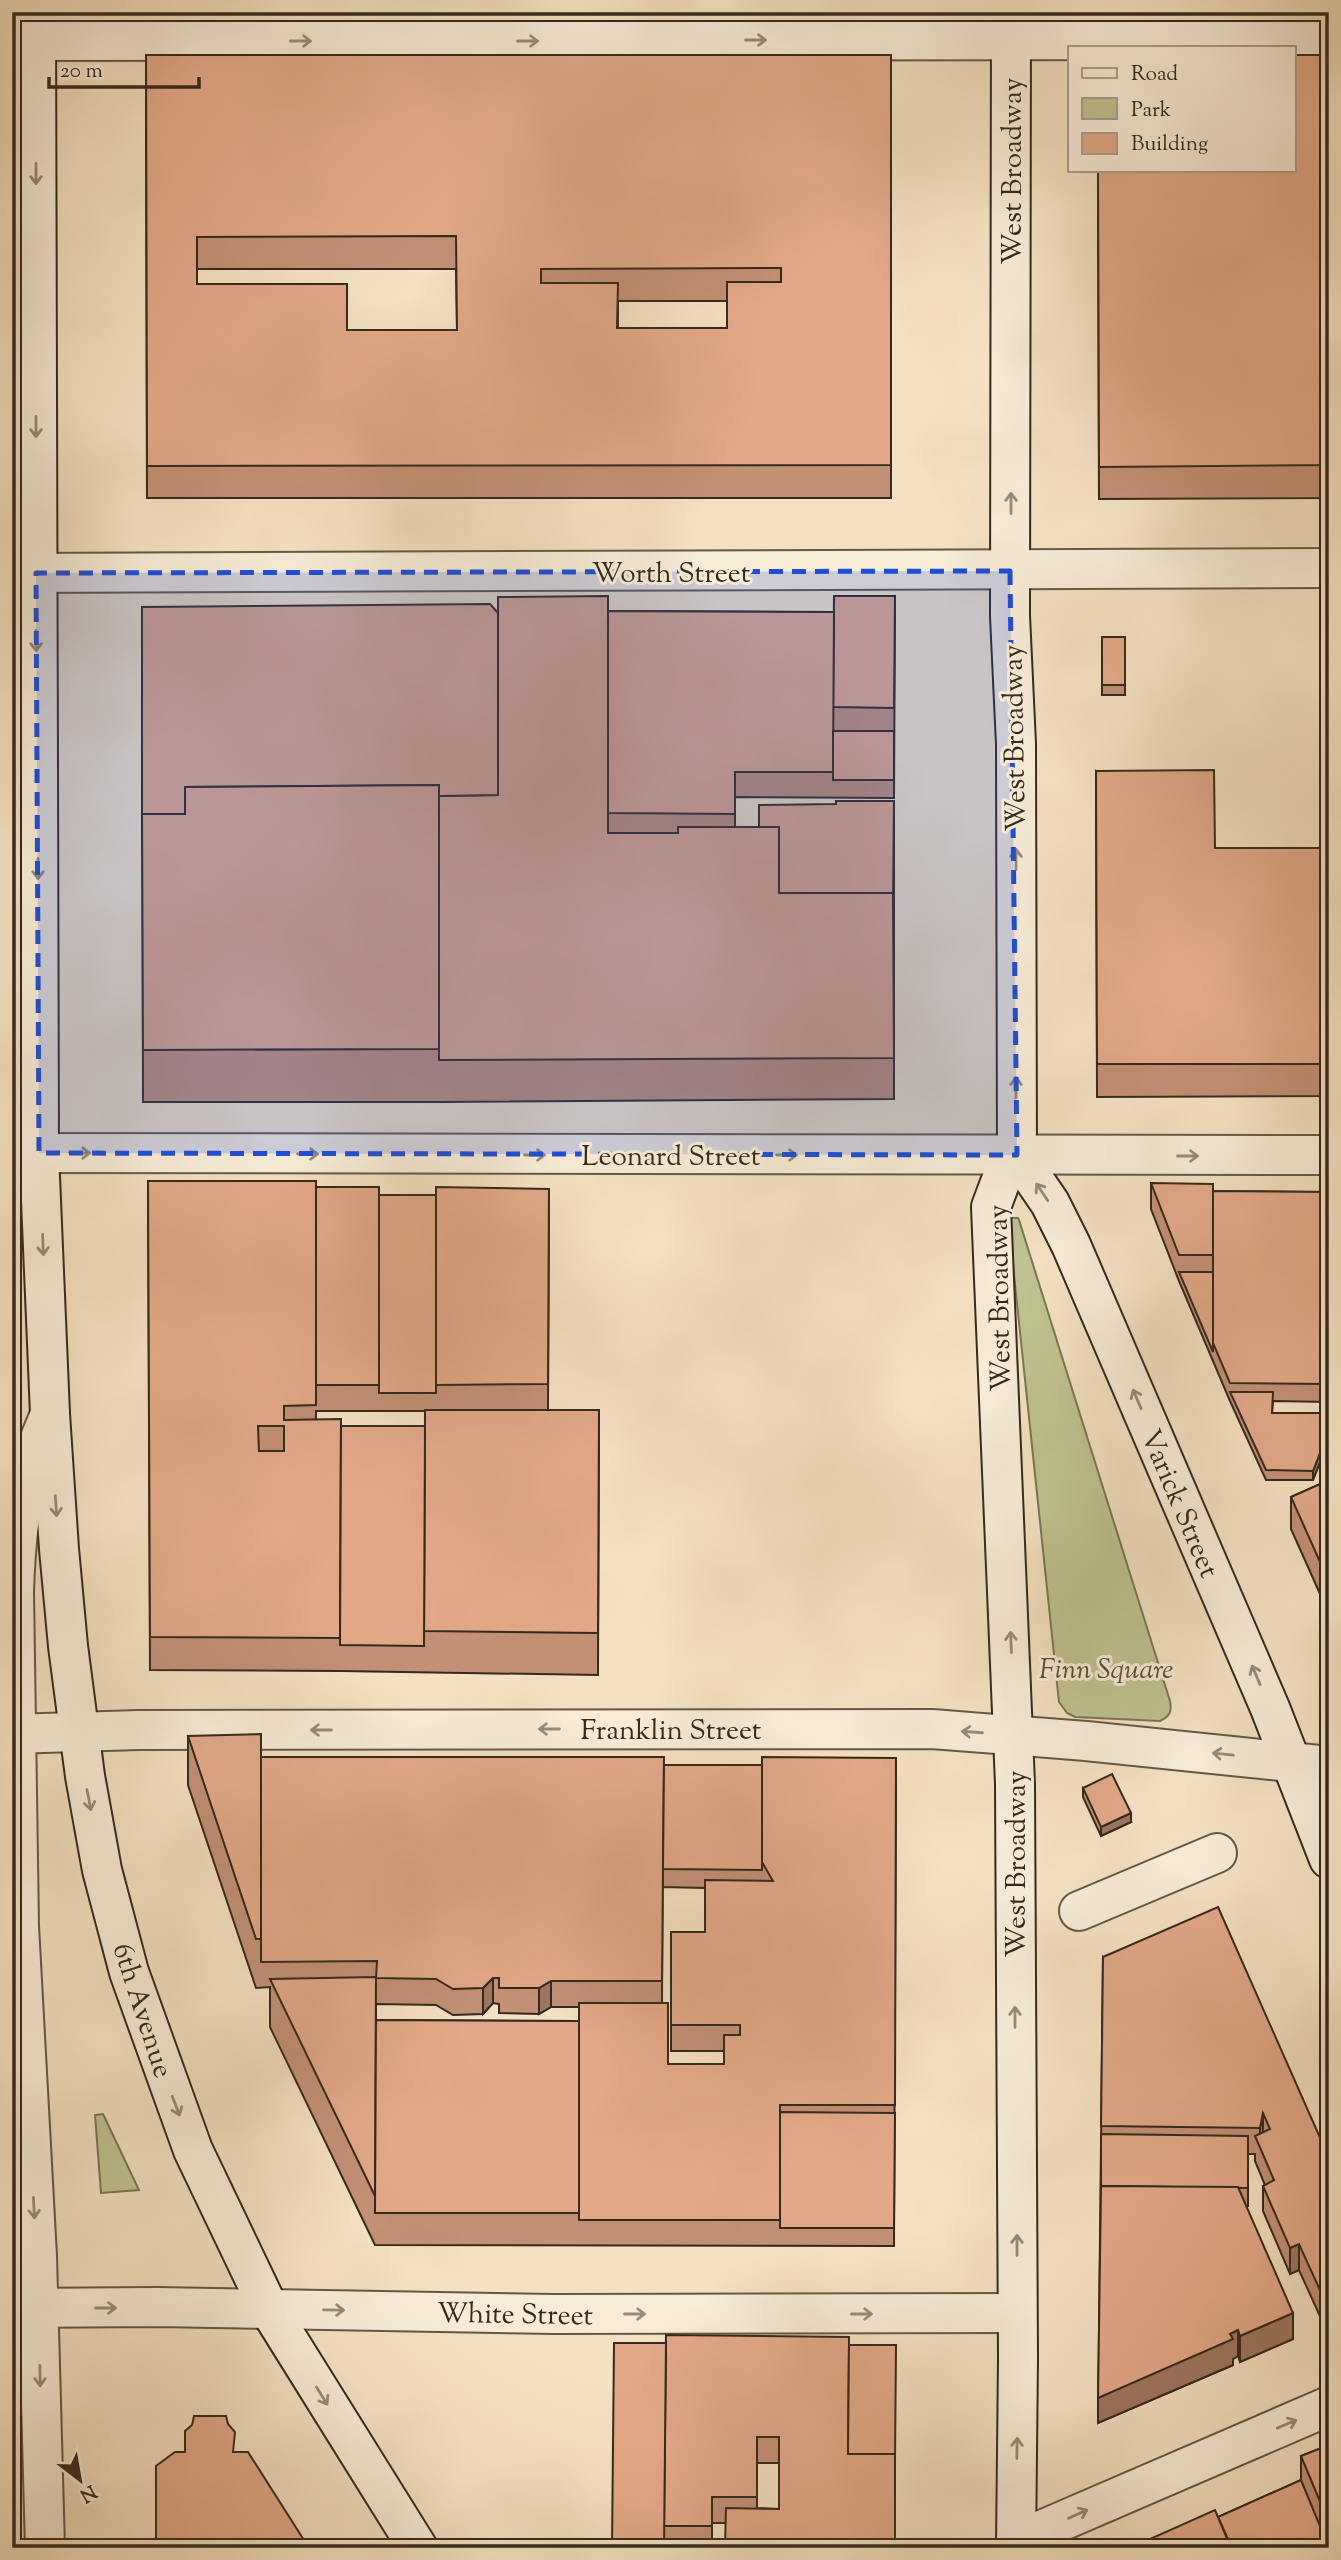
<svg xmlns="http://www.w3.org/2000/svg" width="1341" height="2560" font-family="'Sorts Mill Goudy',serif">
<rect width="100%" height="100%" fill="#f4e1c1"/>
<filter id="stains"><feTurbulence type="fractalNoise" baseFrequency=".00286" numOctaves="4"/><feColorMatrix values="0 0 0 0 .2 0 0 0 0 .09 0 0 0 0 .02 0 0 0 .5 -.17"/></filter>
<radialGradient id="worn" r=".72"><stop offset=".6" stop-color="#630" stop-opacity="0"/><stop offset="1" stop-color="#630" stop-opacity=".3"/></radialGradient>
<g fill="#bfc290" stroke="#7a7656" stroke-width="2">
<path d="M1008,1218H1018L1019,1220L1170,1701C1172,1712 1170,1716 1160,1721L1075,1717L1067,1713L1059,1702Z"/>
<polygon points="103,2114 139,2190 101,2193 95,2115"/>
</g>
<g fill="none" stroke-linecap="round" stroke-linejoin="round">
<defs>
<polyline id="pedestrian" points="1079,1911 1217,1853"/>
<g id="minor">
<polyline points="12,41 1329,40"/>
<polyline points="12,573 1329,568"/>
<polyline points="12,1153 1329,1155"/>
<polyline points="12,1734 138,1730 932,1729 1086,1741 1329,1766"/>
<polyline points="14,2308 157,2307 554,2314 1017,2313"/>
<polyline points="1016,2541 1329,2406"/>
<path d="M45,2548L37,2256L19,1926L14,1592C16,1525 23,1475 50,1414"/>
</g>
<g id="secondary">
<polyline points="36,12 39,1153 50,1414 59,1549 68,1646 85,1776 102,1870 129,1972 193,2150 269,2309 418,2548"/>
<polyline points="1011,12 1010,616 1016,744 1017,1155 1003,1175 991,1207 1015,1784 1018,2359 1016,2548"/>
<polyline points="1017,1155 1050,1203 1071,1245 1270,1708 1329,1859"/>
</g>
</defs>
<use href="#pedestrian" stroke="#645846" stroke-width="42"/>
<use href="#minor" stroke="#645846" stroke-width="42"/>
<use href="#secondary" stroke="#342a1d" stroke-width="42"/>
<use href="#pedestrian" stroke="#f8ecd7" stroke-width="38"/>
<use href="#minor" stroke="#f8ecd7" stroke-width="38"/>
<use href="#secondary" stroke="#f8ecd7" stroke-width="38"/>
</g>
<g fill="#c29075" stroke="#342a1d" stroke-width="2" fill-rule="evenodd">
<path d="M146,55H891V498H147ZM197,269H456L457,330H347L197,284ZM618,301H727V328H618Z"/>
<polygon points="1329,55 1329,498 1099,499 1098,170"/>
<polygon points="895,596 894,798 735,797 735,827 759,827 836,804 894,801 894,1099 439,1102 143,1102 142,607 498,613 608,611 834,612"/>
<rect x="1102" y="637" width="23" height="58"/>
<polygon points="1096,771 1215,848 1329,848 1329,1096 1097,1097"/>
<path d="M148,1181L316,1187L379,1195H436L549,1189L548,1410H599L598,1675L340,1671L150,1670ZM316,1411H425V1426H341L316,1420Z"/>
<polygon points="1151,1183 1213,1191 1329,1192 1329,1402 1273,1401 1272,1413 1329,1413 1329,1614 1291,1529 1291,1497 1325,1482 1321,1481 1320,1478 1320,1462 1313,1480 1266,1480 1230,1401 1179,1281 1151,1209"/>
<path d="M188,1736L261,1757L664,1765H762L896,1758L894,2246L375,2245L270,2027V1987L256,1988L188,1785ZM663,1804V1887L705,1888V1932H671V2051H724V2064H668L662,2003ZM493,2003L499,2004V2013L539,2014L551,2007H579V2021L376,2020V2004L436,2005L453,2015L483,2014Z"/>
<polygon points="1083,1788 1131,1822 1101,1836 1083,1797"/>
<polygon points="1103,1957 1329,2158 1324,2325 1299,2270 1290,2274 1263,2211 1263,2186 1265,2185 1255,2161 1255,2154 1248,2154 1248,2206 1246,2206 1293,2339 1240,2362 1238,2356 1233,2359 1233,2365 1098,2423"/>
<path d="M849,2345L895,2548L726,2523H712V2548H612ZM757,2463H779V2509L757,2508Z"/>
<polygon points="1329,2445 1329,2548 1218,2517 1301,2480 1301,2456"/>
</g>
<g fill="#9e765f" stroke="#342a1d" stroke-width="2">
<polygon points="1320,1452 1320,1462 1313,1480 1313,1471"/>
<polygon points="1131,1813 1131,1822 1101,1836 1101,1827"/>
<polygon points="493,1978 493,2003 483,2014 483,1988"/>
<polygon points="551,1981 551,2007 539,2014 539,1988"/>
<polygon points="1263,2113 1263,2139 1260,2147 1260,2128"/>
<polygon points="1299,2244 1299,2270 1290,2274 1290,2248"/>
<polygon points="1329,2297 1329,2323 1324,2325 1324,2299"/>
<polygon points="1293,2313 1293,2339 1240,2362 1240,2336"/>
<polygon points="1238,2330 1238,2356 1233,2359 1233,2365 1098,2423 1098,2398"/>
</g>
<g fill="#e1a888" stroke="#342a1d" stroke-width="2" fill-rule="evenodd">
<path d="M146,55H891V465L147,466ZM456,236L457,330H347V284H197V237ZM781,268V282H727V328H617L618,283H541V269Z"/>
<polygon points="1294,55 1329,55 1329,465 1099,467 1098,170 1294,170"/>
<polygon points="608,596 608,833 678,833 678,827 779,827 779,893 893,893 894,1058 439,1060 439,796 498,795 498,597"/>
<polygon points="834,596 895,596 894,708 833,707"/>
<polygon points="490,604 498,613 498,795 439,796 439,785 185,787 185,814 142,814 142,840 142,607"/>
<polygon points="608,611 834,612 833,772 735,772 735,814 608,813"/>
<rect x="1102" y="637" width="23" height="48"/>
<rect x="833" y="731" width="61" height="49"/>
<polygon points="1214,770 1215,848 1329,848 1329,1064 1097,1064 1096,771"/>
<polygon points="439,785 439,1049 143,1050 142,814 185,814 185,787"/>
<polygon points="836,801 894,801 893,908 893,893 779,893 779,827 759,827 759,805 836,804"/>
<path d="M148,1181H316V1405L284,1406V1420L341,1419L340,1638L150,1637ZM258,1426H284V1451H259Z"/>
<polygon points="1151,1183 1213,1184 1213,1255 1179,1255"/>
<rect x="316" y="1187" width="63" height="198"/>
<polygon points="436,1187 549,1189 548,1384 436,1385"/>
<polygon points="1213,1191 1329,1192 1329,1384 1230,1383 1213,1343"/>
<rect x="379" y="1195" width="57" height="198"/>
<polygon points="1179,1272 1213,1272 1213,1352"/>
<polygon points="1230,1392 1273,1392 1272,1413 1329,1413 1329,1430 1313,1471 1266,1470"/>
<polygon points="425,1410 599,1410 598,1633 424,1631"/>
<polygon points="341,1426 425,1426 424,1646 340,1645"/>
<polygon points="1329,1432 1329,1463 1325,1456 1321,1455 1320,1452"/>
<polygon points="1329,1480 1329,1582 1291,1497"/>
<polygon points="261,1734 261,1939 256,1939 188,1736"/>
<polygon points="261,1757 664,1757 662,1981 551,1981 539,1988 499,1988 499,1978 493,1978 483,1988 453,1989 436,1979 376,1978 377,1961 261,1962"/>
<polygon points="762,1757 896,1758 895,2105 780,2105 780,2220 579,2220 579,2003 668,2003 668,2064 724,2064 724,2035 740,2035 740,2025 671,2025 671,1932 705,1932 705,1880 773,1881 762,1862"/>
<polygon points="664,1765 762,1765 762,1870 663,1869"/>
<polygon points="1112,1774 1131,1813 1101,1827 1083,1788"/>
<polygon points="1218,1907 1329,2158 1329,2297 1324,2299 1299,2244 1290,2248 1263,2186 1274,2180 1255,2136 1270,2129 1263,2113 1260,2128 1101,2126 1103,1957"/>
<polygon points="376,1977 375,2196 270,1979"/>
<polygon points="376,2020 579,2021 579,2213 375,2213"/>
<polygon points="780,2112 895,2113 894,2228 780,2228"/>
<polygon points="1101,2134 1248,2136 1248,2188 1101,2186"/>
<polygon points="1101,2186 1238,2187 1293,2313 1240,2336 1238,2330 1230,2334 1233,2339 1098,2398"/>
<polygon points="666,2335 849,2337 848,2454 895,2454 895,2548 725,2548 726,2508 779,2509 779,2437 757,2437 757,2497 712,2497 712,2526 664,2526"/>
<polygon points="614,2343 666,2343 664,2548 612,2548"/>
<polygon points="849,2345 896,2345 895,2462 895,2454 848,2454"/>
<polygon points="194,2416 226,2416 228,2424 235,2432 233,2452 248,2452 309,2548 156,2548 156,2466 175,2452 185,2452 185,2431 192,2425"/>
<polygon points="1329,2445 1329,2523 1301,2456"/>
<polygon points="1301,2480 1329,2548 1232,2548 1218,2517"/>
<polygon points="1215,2510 1231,2548 1130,2548"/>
</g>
<defs><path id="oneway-shaft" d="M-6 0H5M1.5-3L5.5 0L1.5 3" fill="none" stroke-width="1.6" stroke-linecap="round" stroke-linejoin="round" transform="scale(1.75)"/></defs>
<g stroke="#968b7a">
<use href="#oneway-shaft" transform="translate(756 40)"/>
<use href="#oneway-shaft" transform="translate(301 41)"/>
<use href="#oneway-shaft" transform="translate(528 41)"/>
<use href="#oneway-shaft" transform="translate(36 174) rotate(90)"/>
<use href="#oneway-shaft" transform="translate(36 427) rotate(90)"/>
<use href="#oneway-shaft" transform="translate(1011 503) rotate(-90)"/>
<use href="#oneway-shaft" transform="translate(36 641) rotate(90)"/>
<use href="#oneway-shaft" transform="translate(1016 859) rotate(-90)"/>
<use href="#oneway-shaft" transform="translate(38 869) rotate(90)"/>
<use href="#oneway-shaft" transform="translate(1016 1087) rotate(-90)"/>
<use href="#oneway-shaft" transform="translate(80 1153) rotate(1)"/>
<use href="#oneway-shaft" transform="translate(308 1154)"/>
<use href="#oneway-shaft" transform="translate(535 1155)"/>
<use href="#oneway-shaft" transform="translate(787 1155)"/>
<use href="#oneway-shaft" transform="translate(1188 1156)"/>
<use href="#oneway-shaft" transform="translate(1042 1192) rotate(-124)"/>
<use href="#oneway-shaft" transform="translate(43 1245) rotate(88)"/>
<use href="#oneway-shaft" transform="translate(1137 1399) rotate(-113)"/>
<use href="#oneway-shaft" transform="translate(56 1506) rotate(86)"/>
<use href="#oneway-shaft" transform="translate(1011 1642) rotate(-92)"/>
<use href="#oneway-shaft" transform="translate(1256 1675) rotate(-113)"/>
<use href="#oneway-shaft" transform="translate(549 1729) rotate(180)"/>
<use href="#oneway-shaft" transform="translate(321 1730) rotate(180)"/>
<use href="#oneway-shaft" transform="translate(972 1732) rotate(-176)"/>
<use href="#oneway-shaft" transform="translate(1223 1754) rotate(-174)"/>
<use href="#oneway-shaft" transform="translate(89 1800) rotate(79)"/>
<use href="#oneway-shaft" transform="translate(1015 2017) rotate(-90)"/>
<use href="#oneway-shaft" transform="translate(176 2106) rotate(69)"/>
<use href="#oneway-shaft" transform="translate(34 2208) rotate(87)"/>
<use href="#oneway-shaft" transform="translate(1017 2245) rotate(-90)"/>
<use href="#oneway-shaft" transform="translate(106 2308)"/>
<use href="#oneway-shaft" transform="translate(334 2310) rotate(1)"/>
<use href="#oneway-shaft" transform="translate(635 2314)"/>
<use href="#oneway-shaft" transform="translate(862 2314)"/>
<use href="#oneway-shaft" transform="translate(40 2376) rotate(89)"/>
<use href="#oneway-shaft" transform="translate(322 2396) rotate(58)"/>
<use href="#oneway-shaft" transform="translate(1287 2424) rotate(-23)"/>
<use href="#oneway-shaft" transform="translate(1017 2448) rotate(-89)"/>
<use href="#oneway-shaft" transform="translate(1078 2514) rotate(-24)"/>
</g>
<path fill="#1d4ed8" fill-opacity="0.2" stroke="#1d4ed8" stroke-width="5" stroke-dasharray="14 9" stroke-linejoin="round" d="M1010,571L1017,1155L39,1153L36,573Z"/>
<g text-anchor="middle" stroke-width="6" stroke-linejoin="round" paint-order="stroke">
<g font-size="28" fill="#342a1d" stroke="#f8ecd7">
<text transform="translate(1011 171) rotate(-90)" y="10">West Broadway</text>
<text x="671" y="582">Worth Street</text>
<text transform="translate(1013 738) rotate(-91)" y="10">West Broadway</text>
<text x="671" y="1165">Leonard Street</text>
<text transform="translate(998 1298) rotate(-91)" y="10">West Broadway</text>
<text transform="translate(1181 1503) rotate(67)" y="10">Varick Street</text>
<text x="671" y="1739">Franklin Street</text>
<text transform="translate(1015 1864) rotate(-90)" y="10">West Broadway</text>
<text transform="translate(144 2010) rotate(72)" y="10">6th Avenue</text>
<text transform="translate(515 2313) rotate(1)" y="10">White Street</text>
</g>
<g font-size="28" font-style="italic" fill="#57503a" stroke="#f8ecd7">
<text x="1106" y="1678">Finn Square</text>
</g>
</g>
<rect width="1341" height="2560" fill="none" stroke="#f4e1c1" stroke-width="42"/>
<rect x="14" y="14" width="1313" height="2532" fill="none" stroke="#342a1d" stroke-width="3.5"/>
<rect x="21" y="21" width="1299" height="2518" fill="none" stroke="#342a1d" stroke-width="2"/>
<rect x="1068" y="46" width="228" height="126" fill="#f8ecd7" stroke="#aa9e8d" stroke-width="2"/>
<rect x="1082" y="68" width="35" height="10" fill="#f8ecd7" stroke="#aa9e8d" stroke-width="2"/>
<text x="1131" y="80" font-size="21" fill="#342a1d">Road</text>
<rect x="1082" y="98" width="35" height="21" fill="#bfc290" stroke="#aa9e8d" stroke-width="2"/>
<text x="1131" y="116" font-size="21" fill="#342a1d">Park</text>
<rect x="1082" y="133" width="35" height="21" fill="#e1a888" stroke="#aa9e8d" stroke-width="2"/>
<text x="1131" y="150" font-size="21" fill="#342a1d">Building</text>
<g transform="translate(80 2480) rotate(149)" stroke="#f8ecd7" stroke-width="5" paint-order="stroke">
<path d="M0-5L12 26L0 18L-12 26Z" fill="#342a1d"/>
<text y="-10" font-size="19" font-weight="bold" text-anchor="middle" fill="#342a1d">N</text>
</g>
<path d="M49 77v10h150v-10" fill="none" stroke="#342a1d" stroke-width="3.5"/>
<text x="60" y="77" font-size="21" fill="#342a1d" stroke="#f8ecd7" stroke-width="5" paint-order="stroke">20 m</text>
<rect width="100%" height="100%" filter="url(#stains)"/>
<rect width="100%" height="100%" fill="url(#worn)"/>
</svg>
